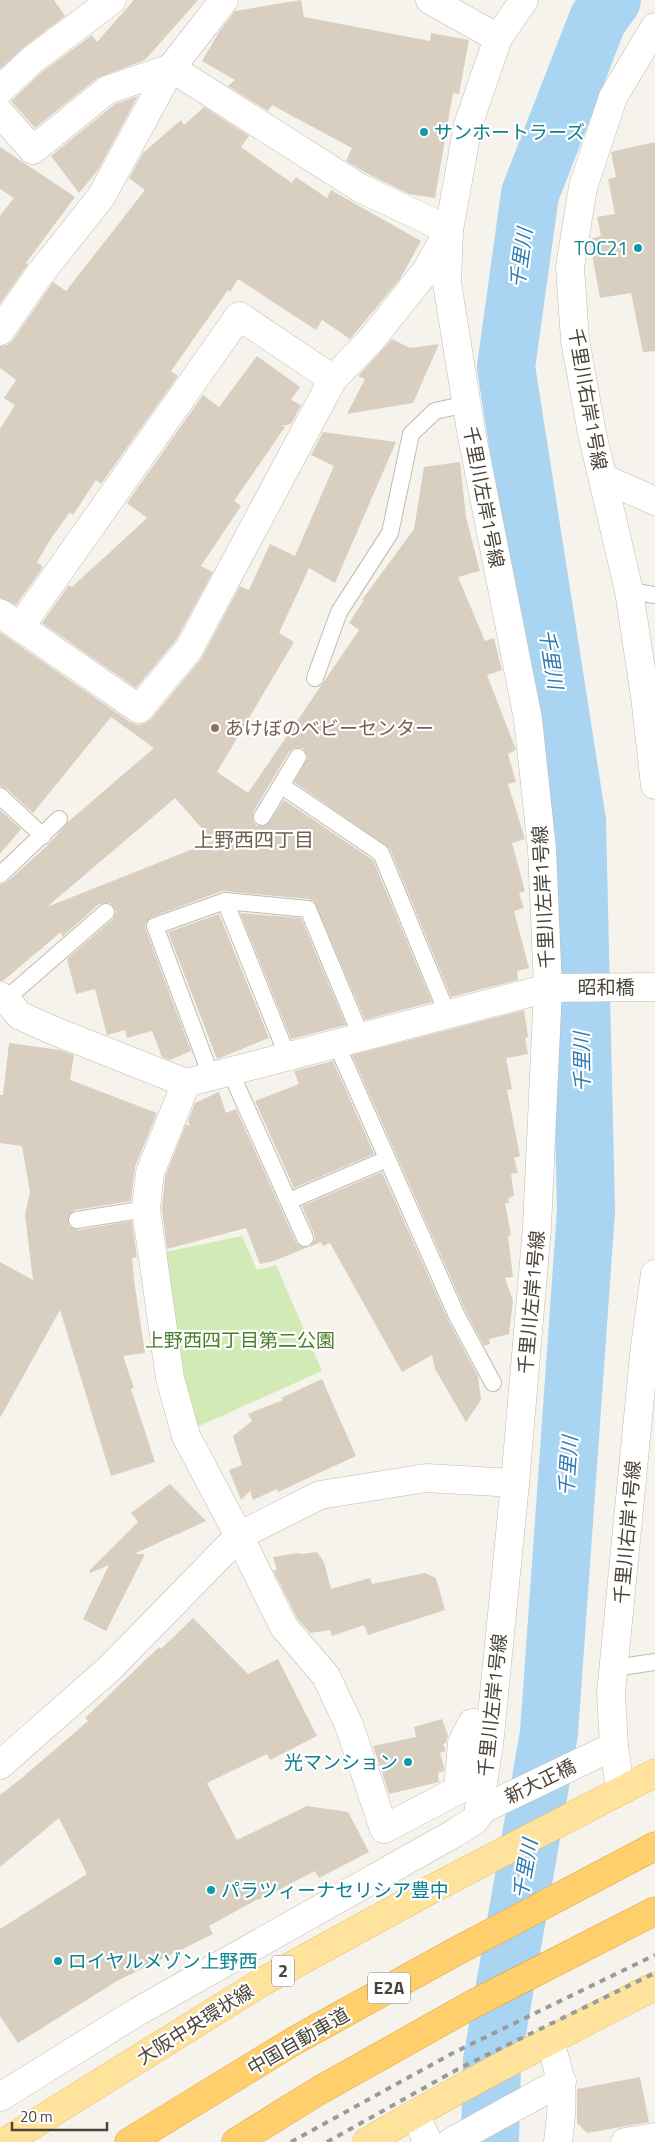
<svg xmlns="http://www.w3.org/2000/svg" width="655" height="2142" font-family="'Titillium Web','Noto Sans JP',sans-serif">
<rect width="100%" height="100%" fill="#f6f3ec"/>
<polygon fill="#d2eab5" points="242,1236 257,1270 276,1265 322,1371 197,1427 181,1379 165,1252"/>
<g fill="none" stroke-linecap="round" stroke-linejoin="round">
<polyline stroke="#a9d4f2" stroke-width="58" points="490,2142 492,2061 549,1733 586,1211 577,821 506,367 530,194 598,19 612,0"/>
</g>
<g fill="#d8cfc1" fill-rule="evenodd">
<polygon points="0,0 54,0 65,16 23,48 0,69"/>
<polygon points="134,0 198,0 145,60 97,78 35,128 11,101 42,72 92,35 97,42"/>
<polygon points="301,0 304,17 430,41 431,33 469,40 459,94 453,93 435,198 409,194 368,174 346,161 352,148 272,105 268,111 228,86 235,80 202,61 219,32 235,11"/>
<polygon points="138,96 98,170 79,193 51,156 115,104"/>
<polygon points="204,107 249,136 241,147 292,183 296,177 327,198 331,190 421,241 400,279 350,339 322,320 316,330 238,279 230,292 228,290 171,371 178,376 101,484 96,480 73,515 70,512 50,540 37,562 43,567 16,605 0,598 0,429 15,405 4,398 16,380 0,368 0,346 7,345 13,340 53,282 66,291 145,190 129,178 143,153 181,120 184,125"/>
<polygon points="655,142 655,351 643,352 631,293 600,298 590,243 590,239 601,236 597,217 615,214 608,179 616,177 611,152"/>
<polygon points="0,147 75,197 26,263 28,264 0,304 0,216 14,198 0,189"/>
<polygon points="392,339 410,348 439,344 413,403 347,414 365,379 358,376"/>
<polygon points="257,356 300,387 291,400 301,405 291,424 281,426 285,427 234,501 241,506 201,566 213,572 176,640 136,688 42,623 69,585 72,587 147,518 127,503 203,395 219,407"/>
<path d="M323,432L396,442L335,583L309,568L279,633L294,642L217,772L248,793L359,630L349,623L364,600H362L414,529L424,467L460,462L466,517L480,571L458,577L485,641L494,638L502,670L487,675L515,747L516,750L508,754L516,782L508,784L525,839L512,843L525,891L519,893L524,908L514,911L529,968L517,971L518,980L451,997L390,849L294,782L308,757L303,748H294L289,752L253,812V821L257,826L267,825L284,800L373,860L432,1002L365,1020L314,901L309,899L222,891L152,917L145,924L146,930L191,1051L170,1060L162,1057L152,1031L127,1038L125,1030L107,1035L95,989L76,994L67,959L113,919L116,911L110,903L99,904L62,937L61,932L3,981H0V885L7,882L50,843L69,821L154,748L111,717L33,813L7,789L0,786V632L130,722L138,725L145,723L151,719L201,659L240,586L249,590L270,544L295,556L334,466L311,455ZM175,798L213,841L47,907Z"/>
<polygon points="0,810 21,829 0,854"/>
<polygon points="240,913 301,918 346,1025 291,1039"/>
<polygon points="219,914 269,1038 217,1059 168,932"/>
<polygon points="524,1010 528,1037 525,1038 528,1054 506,1058 512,1089 507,1090 520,1156 514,1158 518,1173 511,1174 514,1196 508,1198 509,1203 505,1203 511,1235 508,1236 513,1277 505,1278 513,1301 509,1334 489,1339 490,1344 484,1346 466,1312 352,1055"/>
<polygon points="9,1043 60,1050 74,1055 70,1080 157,1113 135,1167 131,1201 75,1210 68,1217 69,1226 78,1230 132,1221 137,1257 132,1258 134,1280 145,1353 123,1356 134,1388 131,1389 155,1462 111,1476 60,1310 0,1418 0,1262 33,1280 25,1215 30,1192 22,1146 0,1143 0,1095 3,1095"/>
<polygon points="333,1061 374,1154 294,1188 255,1101 299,1084 294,1071"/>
<polygon points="219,1092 226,1113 236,1109 296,1242 300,1246 308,1247 274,1261 260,1264 246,1228 167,1249 162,1209 165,1177 186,1124 190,1126 188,1121 195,1103"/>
<polygon points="382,1172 448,1320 478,1376 481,1400 466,1422 435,1369 432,1355 402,1372 330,1243 323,1246 321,1242 310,1247 315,1239 314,1234 302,1206"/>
<polygon points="322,1379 356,1456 278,1492 277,1489 253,1500 250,1491 241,1500 229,1470 242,1465 233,1436 252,1421 248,1414 283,1400 281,1398"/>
<polygon points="170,1484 206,1521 134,1554 145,1554 106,1631 83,1619 109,1565 90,1573 89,1571 138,1522 131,1513"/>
<polygon points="317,1552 324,1562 331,1589 370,1578 372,1584 425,1573 436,1578 445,1610 368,1635 364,1625 332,1636 330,1630 310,1633 297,1618 273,1570 277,1570 273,1557 298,1553 301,1554"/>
<polygon points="193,1618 248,1674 278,1659 317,1736 270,1760 267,1754 207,1783 237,1840 307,1806 348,1812 369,1852 319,1878 315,1871 259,1900 258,1899 209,1926 213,1934 117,1981 18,2043 0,2016 0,1929 87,1874 59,1818 0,1867 0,1795 23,1777 88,1721 85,1718 159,1647 161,1649"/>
<polygon points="442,1719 448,1736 446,1743 443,1744 446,1751 440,1753 444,1767 444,1771 438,1773 439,1782 389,1794 373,1746 416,1737 414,1727"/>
<polygon points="640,2077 649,2122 587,2133 577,2123 577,2089"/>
</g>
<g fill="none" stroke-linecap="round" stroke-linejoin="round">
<defs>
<g id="service">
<polyline points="629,591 655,595"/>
<polyline points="315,678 339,612 390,533 411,434 435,411 467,404"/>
<polyline points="282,786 381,853 447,1013"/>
<polyline points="0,796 43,836"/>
<polyline points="262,817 298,757"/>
<polyline points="0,875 59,819"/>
<polyline points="225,901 287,1055"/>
<polyline points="6,999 106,912"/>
<polyline points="336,1043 457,1316 493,1383"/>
<polyline points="230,1071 305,1238"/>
<polyline points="211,1076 155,926 225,901 308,909 361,1036"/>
<polyline points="289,1201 387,1159"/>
<polyline points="77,1220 146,1209"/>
<polyline points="614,1668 655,1662"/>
</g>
<g id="minor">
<polyline points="430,0 498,38"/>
<polyline points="655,27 613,97 583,187 570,267 575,340 592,433 629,591 645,696 655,785"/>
<polyline points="0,90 32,60 112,0"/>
<polyline points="0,113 33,150 107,90 171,68 360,188 449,230 426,271 371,340 333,379 189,649 139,709 0,613"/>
<polyline points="0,331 39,275 101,197 171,68 224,0"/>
<polyline points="603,478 655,501"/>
<polyline points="20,627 239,316 333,379"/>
<polyline points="0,996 6,999 19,1015 52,1030 186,1083 150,1173 146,1209 170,1378 186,1436 239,1536 320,1495 426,1478 515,1483"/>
<polyline points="186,1083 548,988 655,987"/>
<polyline points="0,1765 109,1669 239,1536 284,1627 326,1676 349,1725 384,1829 458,1790 462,1743 472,1723 491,1725"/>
<polyline points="620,1790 614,1746 611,1693 645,1346 655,1274"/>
<polyline points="478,1814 489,1745 515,1483 537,1227 548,988 542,849 528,719 471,431 447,283 449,230 468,125 498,38 524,0"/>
<path d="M549,2040C564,2083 564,2097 558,2142"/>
<polyline points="0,2097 137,2012 453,1834 474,1821 483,1809 614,1746"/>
<polyline points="414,2114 426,2137 425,2142"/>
<polyline points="451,2142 562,2081"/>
<polyline points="625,2142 655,2137"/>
</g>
<g id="primary">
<polyline points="5,2142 262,1982 430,1890 655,1773"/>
<path d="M367,2142C461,2086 557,2036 655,1986"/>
</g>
<g id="motorway">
<polyline points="129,2142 294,2041 453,1953 655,1846"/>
<polyline points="236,2142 320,2090 475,2003 655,1911"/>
</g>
</defs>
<use href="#service" stroke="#c2bbae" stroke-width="18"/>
<use href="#minor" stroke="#c2bbae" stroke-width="29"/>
<use href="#primary" stroke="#e6c16a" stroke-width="29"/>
<use href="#motorway" stroke="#e0a43c" stroke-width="29"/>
<use href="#service" stroke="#fff" stroke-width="16"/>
<use href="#minor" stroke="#fff" stroke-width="28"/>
<use href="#primary" stroke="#ffe39c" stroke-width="28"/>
<use href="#motorway" stroke="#ffcf6e" stroke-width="28"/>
<g stroke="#9a9a9a" stroke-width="4" stroke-dasharray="6 6" stroke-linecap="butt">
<polyline points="291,2142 453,2053 655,1955"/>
<polyline points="327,2142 458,2069 655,1973"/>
</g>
</g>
<g fill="#0f9aa8" stroke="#fff" stroke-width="2">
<circle cx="424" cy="132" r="5"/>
<circle cx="638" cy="248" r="5"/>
<circle cx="408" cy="1762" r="5"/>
<circle cx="211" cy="1890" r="5"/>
<circle cx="58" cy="1961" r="5"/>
</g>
<circle fill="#8d6e63" stroke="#fff" stroke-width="2" cx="215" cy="728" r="5"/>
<g text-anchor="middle" stroke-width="4.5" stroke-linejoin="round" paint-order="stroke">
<g fill="#fff" stroke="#817c74" stroke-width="1">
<rect x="272" y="1955.5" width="22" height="31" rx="4"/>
<rect x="368" y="1972.5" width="42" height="31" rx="4"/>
</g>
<g font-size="18" font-weight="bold" fill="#4b4439">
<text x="283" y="1977">2</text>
<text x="389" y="1994">E2A</text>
</g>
<g font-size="19" fill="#0d838f" stroke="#fff" text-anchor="start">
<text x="434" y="139">サンホートラーズ</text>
<text x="628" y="255" text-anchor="end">TOC21</text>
<text x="398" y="1769" text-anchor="end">光マンション</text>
<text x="221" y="1897">パラツィーナセリシア豊中</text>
<text x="68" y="1968">ロイヤルメゾン上野西</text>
</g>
<g font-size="19" fill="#4b4439" stroke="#fff">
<text transform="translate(588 399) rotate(80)" y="7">千里川右岸1号線</text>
<text transform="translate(484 497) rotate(79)" y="7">千里川左岸1号線</text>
<text transform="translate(543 897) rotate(-93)" y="7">千里川左岸1号線</text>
<text x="606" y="994">昭和橋</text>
<text transform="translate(531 1302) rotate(-85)" y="7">千里川左岸1号線</text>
<text transform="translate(627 1532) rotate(-85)" y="7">千里川右岸1号線</text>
<text transform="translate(492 1705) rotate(-84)" y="7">千里川左岸1号線</text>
<text transform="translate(540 1781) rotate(-26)" y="7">新大正橋</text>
<text transform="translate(195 2024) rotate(-32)" y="7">大阪中央環状線</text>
<text transform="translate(298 2041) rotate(-30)" y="7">中国自動車道</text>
</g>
<g font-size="19" fill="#785e54" stroke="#fff" text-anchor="start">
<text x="225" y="735">あけぼのベビーセンター</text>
</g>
<g font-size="19" fill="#4a7f2a" stroke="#fff">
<text x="240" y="1347">上野西四丁目第二公園</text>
</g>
<g font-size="20" font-style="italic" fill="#2e7ab2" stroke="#fff">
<text transform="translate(521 258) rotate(-82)" y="7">千里川</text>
<text transform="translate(551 659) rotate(81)" y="7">千里川</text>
<text transform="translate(582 1062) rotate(-91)" y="7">千里川</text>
<text transform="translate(568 1466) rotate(-86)" y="7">千里川</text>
<text transform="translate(525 1869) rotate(-80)" y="7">千里川</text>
</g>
<g font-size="20" fill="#6e6250" stroke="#fff">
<text x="254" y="847">上野西四丁目</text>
</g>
</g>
<path d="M12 2122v8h95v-8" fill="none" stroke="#4b4439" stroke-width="2.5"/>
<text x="20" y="2122" font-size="15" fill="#4b4439" stroke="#ffffff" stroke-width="4" paint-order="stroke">20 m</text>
</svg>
